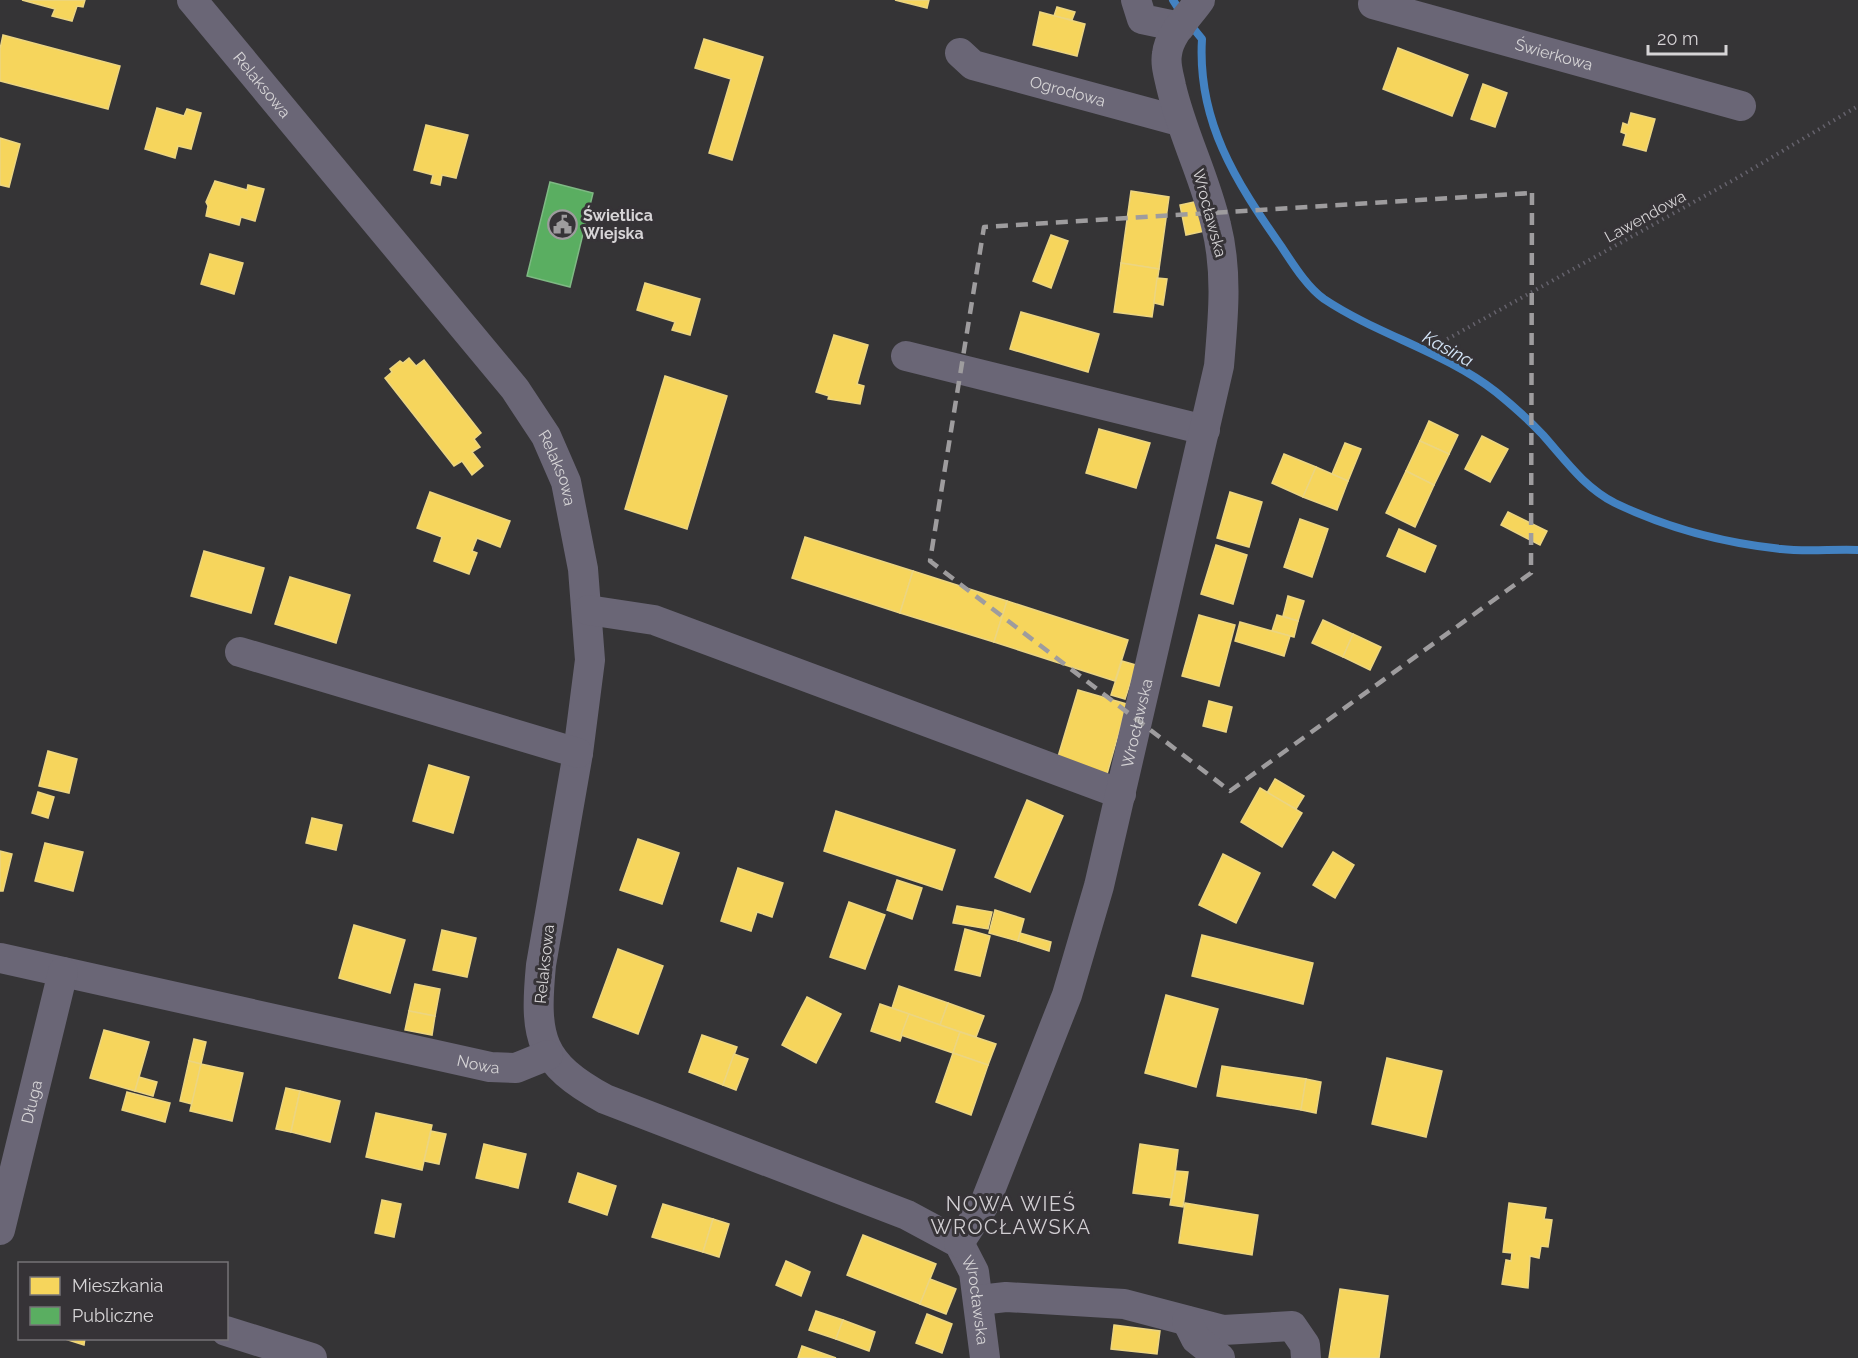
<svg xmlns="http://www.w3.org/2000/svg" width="1858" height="1358" font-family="Raleway,sans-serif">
<rect width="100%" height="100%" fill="#353436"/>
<g fill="#f6d55c" stroke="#ecd581" stroke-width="1.5">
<polygon points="22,0 85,0 83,7 77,6 72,21 52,16 55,9"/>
<polygon points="895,0 929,0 927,8"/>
<polygon points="1057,7 1075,12 1072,20 1054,16"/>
<polygon points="1040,12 1085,24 1077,56 1033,45"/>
<polygon points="3,35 120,66 108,109 0,81 0,49"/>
<polygon points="704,39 763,57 732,160 709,153 731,79 695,68"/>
<polygon points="1398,48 1468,75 1452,116 1383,89"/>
<polygon points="1483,84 1507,93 1495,127 1471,119"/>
<polygon points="157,108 184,116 187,109 201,113 191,149 178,146 175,158 145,149"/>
<polygon points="1631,113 1655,119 1646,151 1623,145 1626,134 1621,132 1623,123 1628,125"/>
<polygon points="426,125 468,135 456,178 442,175 440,185 431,183 433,175 414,170"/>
<polygon points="0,138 20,144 9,187 0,185"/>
<polygon points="215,181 247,190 248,185 264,189 255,221 241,217 239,225 206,216 208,206 206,202"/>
<polygon points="1131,191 1169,197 1159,269 1121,263"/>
<polygon points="1199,201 1205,231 1186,235 1180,205"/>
<polygon points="1051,235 1068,241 1051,288 1033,281"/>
<polygon points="210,254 243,263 234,294 201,284"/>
<polygon points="1121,263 1159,269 1152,317 1114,312"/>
<polygon points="1157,278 1167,279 1163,305 1154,303"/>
<polygon points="645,283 700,299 690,335 672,330 675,322 637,310"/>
<polygon points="1021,312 1099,334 1088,372 1010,349"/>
<polygon points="834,335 868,345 857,384 864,386 860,404 828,399 829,396 816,392"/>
<polygon points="409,358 416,366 424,360 481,433 474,439 480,447 472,452 483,466 472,475 462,461 454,466 385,378 392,372 390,369 400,361 403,363"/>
<polygon points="665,376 727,396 687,529 625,509"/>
<polygon points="1429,421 1458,435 1449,454 1420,441"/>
<polygon points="1099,429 1150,443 1136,488 1086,473"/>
<polygon points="1482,436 1508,449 1490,482 1465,469"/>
<polygon points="1420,441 1449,454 1434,485 1406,471"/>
<polygon points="1345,443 1361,449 1348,481 1332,474"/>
<polygon points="1284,454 1316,467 1303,497 1272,483"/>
<polygon points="1316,467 1348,481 1337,510 1303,497"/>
<polygon points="1406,471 1434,485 1415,527 1386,513"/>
<polygon points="430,492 510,521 500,547 477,538 472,551 477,553 469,574 434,561 442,537 417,528"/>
<polygon points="1230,492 1262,502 1249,547 1217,538"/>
<polygon points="1508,512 1547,531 1540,545 1501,525"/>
<polygon points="1300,519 1328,529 1312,577 1284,567"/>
<polygon points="1399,529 1436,546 1425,572 1387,556"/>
<polygon points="805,537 913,571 900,613 792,578"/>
<polygon points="1216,545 1247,555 1233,604 1201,594"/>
<polygon points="204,551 264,568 251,613 191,596"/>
<polygon points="913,571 1007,601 994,642 900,613"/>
<polygon points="290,577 350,595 336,643 275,624"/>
<polygon points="1288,596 1304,601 1298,621 1283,616"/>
<polygon points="1007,601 1128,640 1115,681 994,642"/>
<polygon points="1199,615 1235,625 1219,686 1182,676"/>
<polygon points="1277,615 1298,621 1294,637 1272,631"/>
<polygon points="1323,620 1353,634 1343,657 1312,643"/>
<polygon points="1240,622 1290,636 1284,656 1235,641"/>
<polygon points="1353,634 1381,647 1370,670 1343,657"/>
<polygon points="1122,661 1136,665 1125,699 1111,695"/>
<polygon points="1078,690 1127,704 1107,774 1057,760"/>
<polygon points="1209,701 1232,707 1226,732 1203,726"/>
<polygon points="48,751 77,759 69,793 39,786"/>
<polygon points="429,765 469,777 453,833 413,821"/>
<polygon points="1275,779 1304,796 1296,809 1267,793"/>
<polygon points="1260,788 1302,813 1282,847 1241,822"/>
<polygon points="38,792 54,797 48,818 32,813"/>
<polygon points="1027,800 1063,816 1030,892 995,877"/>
<polygon points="836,811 955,850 942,890 824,851"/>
<polygon points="312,818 342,825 336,850 306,843"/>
<polygon points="638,839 679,853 662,904 620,890"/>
<polygon points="45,843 83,852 73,891 35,881"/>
<polygon points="0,851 12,854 3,891 0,891"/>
<polygon points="1333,852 1354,865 1335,898 1313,885"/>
<polygon points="1223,854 1260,873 1236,923 1199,905"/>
<polygon points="738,868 783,883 772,917 757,912 751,931 721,921"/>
<polygon points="897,880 922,888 912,919 887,910"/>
<polygon points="849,902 885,915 865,969 830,957"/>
<polygon points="957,906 992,912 988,929 953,923"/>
<polygon points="995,910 1024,919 1018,941 989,933"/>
<polygon points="354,925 405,940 390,993 339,978"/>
<polygon points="965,929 990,936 980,976 955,970"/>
<polygon points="442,930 476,938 467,977 433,970"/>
<polygon points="1020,933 1051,942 1049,951 1018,941"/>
<polygon points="1202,935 1313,963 1303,1004 1192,976"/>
<polygon points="618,949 663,966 638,1034 593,1017"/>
<polygon points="415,984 440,989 435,1016 409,1011"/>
<polygon points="899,986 948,1003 940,1025 892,1008"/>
<polygon points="1166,995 1218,1009 1196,1087 1145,1073"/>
<polygon points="807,997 841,1014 816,1063 782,1045"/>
<polygon points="948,1003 984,1016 976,1037 940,1025"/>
<polygon points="880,1004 909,1014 900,1041 871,1031"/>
<polygon points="409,1011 435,1016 432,1035 405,1030"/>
<polygon points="909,1014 960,1032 953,1053 901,1035"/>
<polygon points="104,1030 149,1042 135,1091 90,1078"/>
<polygon points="960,1032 996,1044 988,1065 953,1053"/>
<polygon points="702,1035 737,1047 723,1085 689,1072"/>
<polygon points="194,1039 206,1042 201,1064 189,1061"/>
<polygon points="953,1053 988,1065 971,1115 936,1102"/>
<polygon points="734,1054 748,1059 736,1090 723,1085"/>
<polygon points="1387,1058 1442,1071 1426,1137 1372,1124"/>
<polygon points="189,1061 201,1064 192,1104 180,1101"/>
<polygon points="201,1064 243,1073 232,1121 190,1111"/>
<polygon points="1222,1066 1306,1079 1301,1110 1217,1096"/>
<polygon points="139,1077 157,1082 153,1096 135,1091"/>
<polygon points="1306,1079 1321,1082 1316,1113 1301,1110"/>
<polygon points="286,1088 300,1091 291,1132 276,1129"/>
<polygon points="300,1091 340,1101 330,1142 291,1132"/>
<polygon points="127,1092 170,1103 165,1122 122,1110"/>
<polygon points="376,1113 432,1125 422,1170 366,1157"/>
<polygon points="431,1131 446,1134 439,1164 424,1161"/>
<polygon points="484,1144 526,1154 518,1188 476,1178"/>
<polygon points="1140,1144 1178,1150 1172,1198 1133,1193"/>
<polygon points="1176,1171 1188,1172 1183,1207 1170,1205"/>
<polygon points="578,1173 616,1186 607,1215 569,1202"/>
<polygon points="382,1200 401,1204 394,1237 375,1233"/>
<polygon points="1185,1203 1258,1215 1252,1255 1179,1243"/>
<polygon points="1509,1203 1546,1208 1544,1219 1552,1220 1548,1247 1541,1246 1539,1258 1530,1256 1528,1288 1502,1284 1506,1260 1511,1261 1512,1253 1503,1252"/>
<polygon points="663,1204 713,1219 703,1252 652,1237"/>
<polygon points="713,1219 729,1224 719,1257 703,1252"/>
<polygon points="863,1235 936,1264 920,1304 847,1275"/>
<polygon points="786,1261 810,1272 801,1296 776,1285"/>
<polygon points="930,1279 956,1289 946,1314 920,1304"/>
<polygon points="1340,1289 1388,1296 1379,1358 1329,1358"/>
<polygon points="816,1311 843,1320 836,1339 809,1330"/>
<polygon points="927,1314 952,1324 942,1353 916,1343"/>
<polygon points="843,1320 875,1332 869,1351 836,1339"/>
<polygon points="1114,1325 1160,1331 1157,1354 1111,1349"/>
<polygon points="62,1338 85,1338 84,1345"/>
<polygon points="802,1346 836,1358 798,1358"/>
</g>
<polygon fill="#5aae61" stroke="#7fb984" stroke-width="1.5" points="550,182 593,193 570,287 527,276"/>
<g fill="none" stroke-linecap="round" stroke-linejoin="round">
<g stroke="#4382c2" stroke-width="8">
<polyline points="1173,0 1182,14"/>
<path d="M1189,23L1202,39C1197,121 1236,182 1281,246C1293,264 1307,287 1324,299C1378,335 1445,352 1496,392C1512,405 1529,420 1543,435C1566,461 1584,487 1615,503C1667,528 1724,543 1781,549C1806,552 1832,549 1858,550"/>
</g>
<polyline stroke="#65626c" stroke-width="4" stroke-dasharray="1.5 4.5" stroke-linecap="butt" points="1442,342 1737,178 1858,106"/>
<g stroke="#6a6676" stroke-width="30">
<path id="s1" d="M192,0L515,389L546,436L566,482L583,569L590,660L578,753L541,965C534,1038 539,1063 605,1099L907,1215L959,1243L974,1272L985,1358"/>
<polyline points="1136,0 1142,19 1180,27"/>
<path id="s2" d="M1374,0L1373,4L1741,106"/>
<path id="s3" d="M960,53L973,65L1179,121"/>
<polyline points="906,356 1205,430"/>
<polyline points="588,610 654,620 1121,794"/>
<polyline points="240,652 578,753"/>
<path id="s4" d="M0,958L490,1067L516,1068L548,1055"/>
<path id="s5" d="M0,1230L63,972"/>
<path id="s6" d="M959,1243L985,1203L1067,995L1099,886L1219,366C1223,319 1228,272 1216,225C1205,177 1182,134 1171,86C1169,76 1165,64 1167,54C1169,34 1189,16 1200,0"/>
<polyline points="979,1300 1006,1297 1124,1304 1223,1330 1292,1326 1305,1345 1306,1358"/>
<polyline points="1187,1321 1196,1339 1220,1358"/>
<polyline points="226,1331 312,1358"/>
</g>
</g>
<path fill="none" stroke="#9e9c9e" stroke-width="4.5" stroke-dasharray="12 8" stroke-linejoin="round" d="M1532,193L1531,573L1230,791L930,561L984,227Z"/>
<defs>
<symbol id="civic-ring" viewBox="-11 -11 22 22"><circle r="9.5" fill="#363337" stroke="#9e9c9e" stroke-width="1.5"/><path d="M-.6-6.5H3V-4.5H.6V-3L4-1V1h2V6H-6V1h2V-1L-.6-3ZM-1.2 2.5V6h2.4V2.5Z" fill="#9e9c9e"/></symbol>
</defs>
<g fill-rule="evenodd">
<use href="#civic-ring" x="546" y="208" width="33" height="33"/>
</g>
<g text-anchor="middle" stroke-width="6" stroke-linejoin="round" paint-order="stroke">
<g font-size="16" fill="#d6d4d6" stroke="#363337">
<text dy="6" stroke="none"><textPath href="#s2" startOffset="192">Świerkowa</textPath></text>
<text dy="6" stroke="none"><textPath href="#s1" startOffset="110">Relaksowa</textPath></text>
<text dy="6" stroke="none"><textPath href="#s3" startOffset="116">Ogrodowa</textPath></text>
<text transform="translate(1210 213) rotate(75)" y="6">Wrocławska</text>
<text transform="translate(1645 216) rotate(-29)" y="6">Lawendowa</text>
<text dy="6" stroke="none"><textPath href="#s1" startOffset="596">Relaksowa</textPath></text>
<text dy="6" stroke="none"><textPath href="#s6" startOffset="552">Wrocławska</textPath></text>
<text transform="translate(544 964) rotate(-84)" y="6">Relaksowa</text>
<text dy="6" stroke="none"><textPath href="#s4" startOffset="490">Nowa</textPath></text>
<text dy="6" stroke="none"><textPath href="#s5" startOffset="132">Długa</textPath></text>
<text dy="6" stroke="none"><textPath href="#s1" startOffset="1707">Wrocławska</textPath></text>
</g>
<g font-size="16" font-weight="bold" fill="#d6d4d6" stroke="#363337" text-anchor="start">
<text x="583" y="221">Świetlica<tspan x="583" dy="18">Wiejska</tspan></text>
</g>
<g font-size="18" font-style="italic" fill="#d5e6f9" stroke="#363337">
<text transform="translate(1448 349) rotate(29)" y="6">Kasina</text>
</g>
<g font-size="20" letter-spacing="1.5" fill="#d1ced2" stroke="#363337">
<text x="1011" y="1211">NOWA WIEŚ<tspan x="1011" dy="23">WROCŁAWSKA</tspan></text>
</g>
</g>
<rect x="18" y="1262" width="210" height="78" fill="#363337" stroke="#767377" stroke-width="1.5"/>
<rect x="30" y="1277" width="30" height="18" fill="#f6d55c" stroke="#767377" stroke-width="1.5"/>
<text x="72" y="1292" font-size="18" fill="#d6d4d6">Mieszkania</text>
<rect x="30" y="1307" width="30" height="18" fill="#5aae61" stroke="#767377" stroke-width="1.5"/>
<text x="72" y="1322" font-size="18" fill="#d6d4d6">Publiczne</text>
<path d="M1648 45v9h78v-9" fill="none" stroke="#d6d4d6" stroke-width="3"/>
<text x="1657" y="45" font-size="18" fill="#d6d4d6" stroke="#363337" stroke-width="4.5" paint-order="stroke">20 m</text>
</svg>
